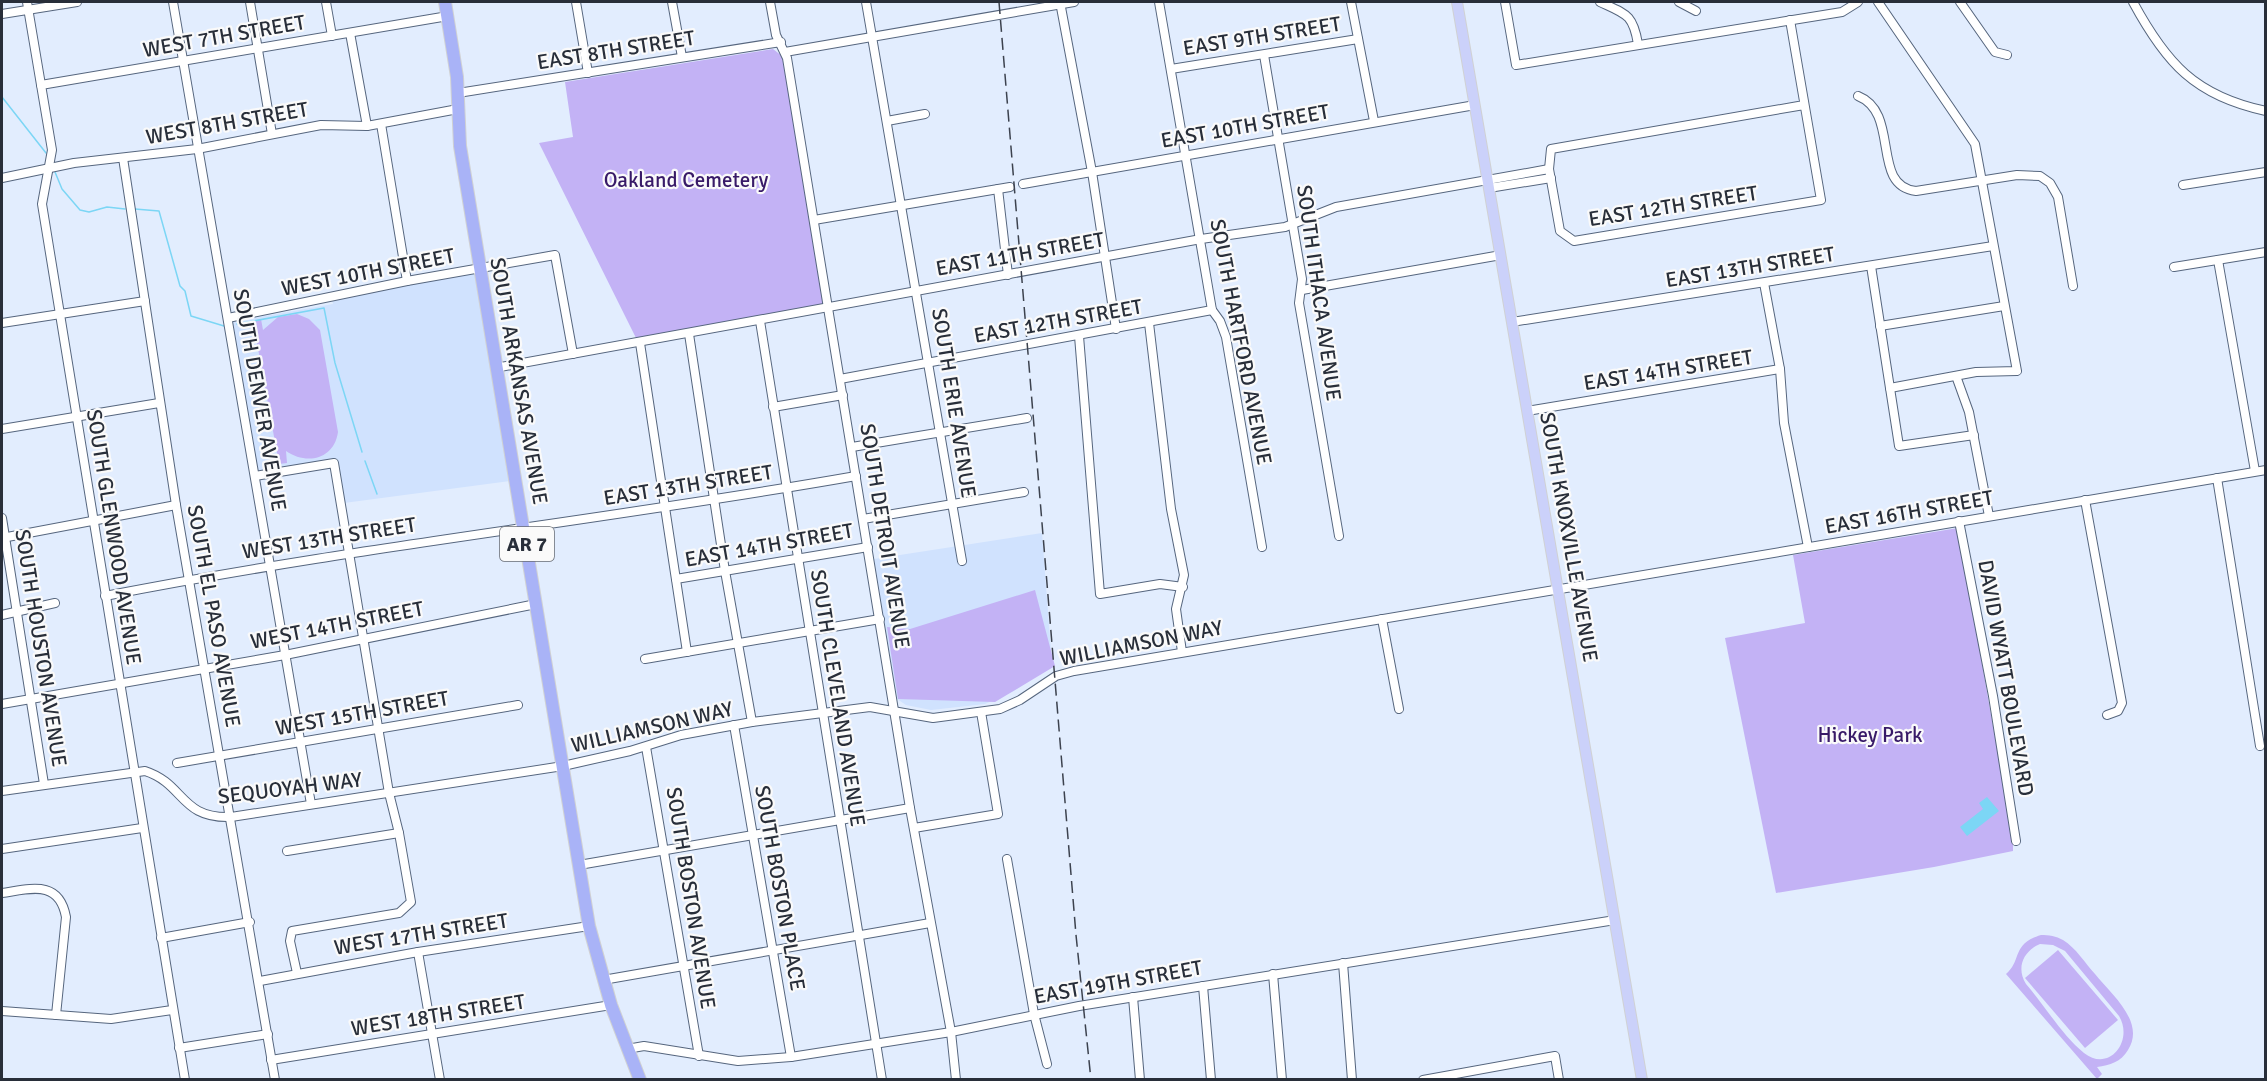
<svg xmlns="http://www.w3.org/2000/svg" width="2267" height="1081" font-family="Signika,sans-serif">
<rect width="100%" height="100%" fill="#e2edfe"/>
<g fill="#d0e2fe">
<polygon points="476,272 510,481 344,503 336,461 257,473 231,322 333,304 332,300"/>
<polygon points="1042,533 1052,665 1014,691 985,704 931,710 906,705 897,699 874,559"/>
</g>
<g fill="#c3b2f5" fill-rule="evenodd">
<polygon points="773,49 782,56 826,305 636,338 539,143 573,137 565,82"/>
<path d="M297,314L309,319L320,330L338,432C334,460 306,465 286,451L287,463L279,464L253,321L261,319L263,330L278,317Z"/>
<polygon points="1958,528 2013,839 2013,851 1934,867 1776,893 1725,638 1805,623 1793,555"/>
<polygon points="1035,590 1055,666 995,702 898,699 887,627 910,629"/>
<path d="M2041,935C2049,935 2056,936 2063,940C2076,948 2085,963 2095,974C2111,994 2146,1022 2128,1050C2121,1062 2110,1065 2097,1067L2102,1074L2097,1079L2006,974C2022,961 2011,944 2041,935ZM2040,944L2053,945L2065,951L2119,1016C2134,1041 2109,1073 2084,1053C2062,1035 2045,1006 2026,984C2016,968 2023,951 2040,944Z"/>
<polygon points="2058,950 2118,1020 2085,1048 2025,978"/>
</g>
<polygon fill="#7cd6f5" points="1987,797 1999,811 1967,836 1960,827 1983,809 1979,803"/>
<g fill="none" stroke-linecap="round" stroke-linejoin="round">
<g stroke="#7cd6f5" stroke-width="1.5">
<polyline points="2,97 46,153"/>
<polyline points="55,172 62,189 80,210 89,212 107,207 125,209"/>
<polyline points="135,209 159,211 180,286 185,291 191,316 224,326"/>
<polyline points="237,324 324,308 335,363 362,452"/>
<polyline points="365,461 377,494"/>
</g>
<defs>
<g id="minor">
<polyline points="27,2 52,150 42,204 185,1080"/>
<polyline points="173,2 311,804"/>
<polyline points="250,2 272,134"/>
<polyline points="326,2 332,36"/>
<polyline points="576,2 588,73"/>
<polyline points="672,2 682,57"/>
<polyline points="770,2 776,35 787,58 910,808 951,1032 956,1080"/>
<polyline points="866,2 962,561"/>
<polyline points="1060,2 1092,172 1116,329"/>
<polyline points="1159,2 1212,310 1220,321 1226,337 1262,547"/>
<polyline points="1351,2 1374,121"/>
<polyline points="1505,2 1516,65 1842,12 1858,2"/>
<path d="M1600,2C1626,14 1633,14 1638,44"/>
<polyline points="1679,2 1696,11"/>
<polyline points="1878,2 1975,144 2017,371 1976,372 1890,388"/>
<polyline points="1960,2 1995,52 2007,55"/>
<path d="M2133,2C2166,63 2195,96 2266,111"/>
<polyline points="2,14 77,2"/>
<polyline points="1790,20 1821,200 1574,241 1560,231 1549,169 1551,149 1804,105"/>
<polyline points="350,33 367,126"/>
<polyline points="785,52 1074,2"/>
<polyline points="1264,55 1302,279 1299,303 1339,536"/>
<polyline points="1171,69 1358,39"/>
<polyline points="41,85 448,16"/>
<polyline points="458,93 781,42"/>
<path d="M1858,96C1901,113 1870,186 1916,191L2017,175L2040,176L2050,183L2058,197L2073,286"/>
<polyline points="887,121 925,114"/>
<polyline points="381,124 407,281"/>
<polyline points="123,158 176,505 275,1080"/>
<polyline points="2,178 74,163 197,149 321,125 367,126 458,109"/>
<polyline points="1023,184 1475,105"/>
<polyline points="2183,185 2266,172"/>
<polyline points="1489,188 1551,178"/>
<polyline points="998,189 1008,275"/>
<polyline points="814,220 1010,187"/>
<polyline points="2218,260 2255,471"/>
<polyline points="1871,266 1899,446 1974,435"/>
<polyline points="2174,267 2266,252"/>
<polyline points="1764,283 1780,369 1784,423 1808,547"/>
<polyline points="1302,290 1501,255"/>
<polyline points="228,318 407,281 555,255 573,354"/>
<polyline points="760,321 882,1080"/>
<polyline points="1512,322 1993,246"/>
<polyline points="2,323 145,301"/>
<polyline points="1149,323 1171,509 1184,575 1176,609 1182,652"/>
<polyline points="1880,326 2004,306"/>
<polyline points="689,334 725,571 752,722"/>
<polyline points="1079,336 1100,594 1160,584 1183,587"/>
<polyline points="640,343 687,652"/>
<polyline points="495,368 1201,239 1285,227 1336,207 1549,169"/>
<polyline points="1956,376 1969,412 1989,516"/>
<polyline points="840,379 1212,310"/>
<polyline points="773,407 843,395"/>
<polyline points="1527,411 1780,369"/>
<polyline points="2,429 159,403"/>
<polyline points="852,447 1027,418"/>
<polyline points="255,476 334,463 389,793 399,833 411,902 399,913 292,931 290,941 297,973"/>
<polyline points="2217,478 2260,746"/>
<polyline points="2085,500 2122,703 2118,711 2107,715"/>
<polyline points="2,518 44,784"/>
<polyline points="863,519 1024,492"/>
<polyline points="1959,521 1993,696 2016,841"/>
<polyline points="2,538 176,505"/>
<polyline points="676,579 868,547"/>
<path d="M105,596C354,547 606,520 856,476"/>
<polyline points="2,615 55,603"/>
<polyline points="1382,619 1399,709"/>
<polyline points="645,659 880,619"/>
<polyline points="2,704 285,655 536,604"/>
<polyline points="734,725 791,1057"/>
<polyline points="646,747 699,1056"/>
<polyline points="177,763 518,705"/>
<path d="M2,791L145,771C185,784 180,819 231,817L563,766L630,751L681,735L752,722L870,707L933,718L1000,709L1020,700L1056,676L1074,671L2266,470"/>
<polyline points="914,828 998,814 981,712"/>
<polyline points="2,849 142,828"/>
<polyline points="287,851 399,833"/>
<polyline points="1007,859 1034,1014 1047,1064"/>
<polyline points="579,865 910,808"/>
<path d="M2,893C30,889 59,879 66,917L56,1015"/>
<polyline points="161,938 250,922"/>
<polyline points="418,952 440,1080"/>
<polyline points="1343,963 1352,1080"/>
<polyline points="1273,974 1282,1080"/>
<polyline points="603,980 930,923"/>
<polyline points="260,981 418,952 589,926"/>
<polyline points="1203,986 1211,1080"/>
<polyline points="1133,997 1140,1080"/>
<polyline points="2,1011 111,1019 172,1010"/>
<polyline points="179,1048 268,1034"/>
<polyline points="627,1049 644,1046 738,1061 791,1057 951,1032 1079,1006 1615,920"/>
<polyline points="271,1060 611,1005"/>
<polyline points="1423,1080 1555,1056 1559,1080"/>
</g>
<polyline id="major" points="1457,2 1642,1080"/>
<polyline id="highway" points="445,2 457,77 460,146 589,926 611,1005 640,1080"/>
</defs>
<use href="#minor" stroke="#56667e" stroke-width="10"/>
<use href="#major" stroke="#d0d1d3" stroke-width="12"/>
<use href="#highway" stroke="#d0d1d3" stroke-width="14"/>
<use href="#minor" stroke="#fff" stroke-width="8"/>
<use href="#major" stroke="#cbd1fa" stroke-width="10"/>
<use href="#highway" stroke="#a9b3f7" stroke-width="12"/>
<polyline stroke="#3c424e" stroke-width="1.5" stroke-dasharray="12 6" stroke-linecap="butt" points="999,2 1076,935 1091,1080"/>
</g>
<g text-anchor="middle" stroke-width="4.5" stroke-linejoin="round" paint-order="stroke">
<rect fill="#fafafa" stroke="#676b73" stroke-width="1.5" x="500" y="527" width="54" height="34" rx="4.5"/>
<g font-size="20" font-weight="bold" fill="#282e39">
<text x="527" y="551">AR 7</text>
</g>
<g font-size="21" fill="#282e39" stroke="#fafafa">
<text transform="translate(224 36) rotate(-10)" y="7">WEST 7TH STREET</text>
<text transform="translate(1262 36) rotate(-9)" y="7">EAST 9TH STREET</text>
<text transform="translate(616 50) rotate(-9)" y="7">EAST 8TH STREET</text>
<text transform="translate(227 123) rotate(-10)" y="7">WEST 8TH STREET</text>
<text transform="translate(1245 126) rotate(-10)" y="7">EAST 10TH STREET</text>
<text transform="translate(1673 206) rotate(-9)" y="7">EAST 12TH STREET</text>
<text transform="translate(1020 254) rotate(-10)" y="7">EAST 11TH STREET</text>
<text transform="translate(1750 267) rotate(-9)" y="7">EAST 13TH STREET</text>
<text transform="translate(368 272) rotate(-11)" y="7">WEST 10TH STREET</text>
<text transform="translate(1319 293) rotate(82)" y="7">SOUTH ITHACA AVENUE</text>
<text transform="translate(1058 321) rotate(-10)" y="7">EAST 12TH STREET</text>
<text transform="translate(1241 342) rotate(79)" y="7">SOUTH HARTFORD AVENUE</text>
<text transform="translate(1668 370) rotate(-9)" y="7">EAST 14TH STREET</text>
<text transform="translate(519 381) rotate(80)" y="7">SOUTH ARKANSAS AVENUE</text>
<text transform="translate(260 400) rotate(80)" y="7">SOUTH DENVER AVENUE</text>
<text transform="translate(954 403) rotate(81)" y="7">SOUTH ERIE AVENUE</text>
<text transform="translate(688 485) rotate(-9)" y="7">EAST 13TH STREET</text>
<text transform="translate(1909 512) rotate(-10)" y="7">EAST 16TH STREET</text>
<text transform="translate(885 536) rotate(81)" y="7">SOUTH DETROIT AVENUE</text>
<text transform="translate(114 537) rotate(81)" y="7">SOUTH GLENWOOD AVENUE</text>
<text transform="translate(1569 537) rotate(80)" y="7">SOUTH KNOXVILLE AVENUE</text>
<text transform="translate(329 538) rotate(-9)" y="7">WEST 13TH STREET</text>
<text transform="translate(769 545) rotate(-10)" y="7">EAST 14TH STREET</text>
<text transform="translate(214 616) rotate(80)" y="7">SOUTH EL PASO AVENUE</text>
<text transform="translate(337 625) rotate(-11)" y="7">WEST 14TH STREET</text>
<text transform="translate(1141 643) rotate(-11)" y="7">WILLIAMSON WAY</text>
<text transform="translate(41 648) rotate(81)" y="7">SOUTH HOUSTON AVENUE</text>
<text transform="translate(2006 678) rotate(80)" y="7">DAVID WYATT BOULEVARD</text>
<text transform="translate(838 698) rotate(81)" y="7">SOUTH CLEVELAND AVENUE</text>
<text transform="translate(362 713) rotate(-10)" y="7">WEST 15TH STREET</text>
<text transform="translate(652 727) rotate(-13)" y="7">WILLIAMSON WAY</text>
<text transform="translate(290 788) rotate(-7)" y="7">SEQUOYAH WAY</text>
<text transform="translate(780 888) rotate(80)" y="7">SOUTH BOSTON PLACE</text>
<text transform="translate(691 898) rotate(81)" y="7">SOUTH BOSTON AVENUE</text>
<text transform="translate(421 934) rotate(-9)" y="7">WEST 17TH STREET</text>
<text transform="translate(1118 982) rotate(-10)" y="7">EAST 19TH STREET</text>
<text transform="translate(438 1015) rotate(-9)" y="7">WEST 18TH STREET</text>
</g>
<g font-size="21" fill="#381a68" stroke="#fafafa">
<text x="686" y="187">Oakland Cemetery</text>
<text x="1870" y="742">Hickey Park</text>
</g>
</g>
<rect width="2267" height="1081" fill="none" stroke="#282e39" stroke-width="6"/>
</svg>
